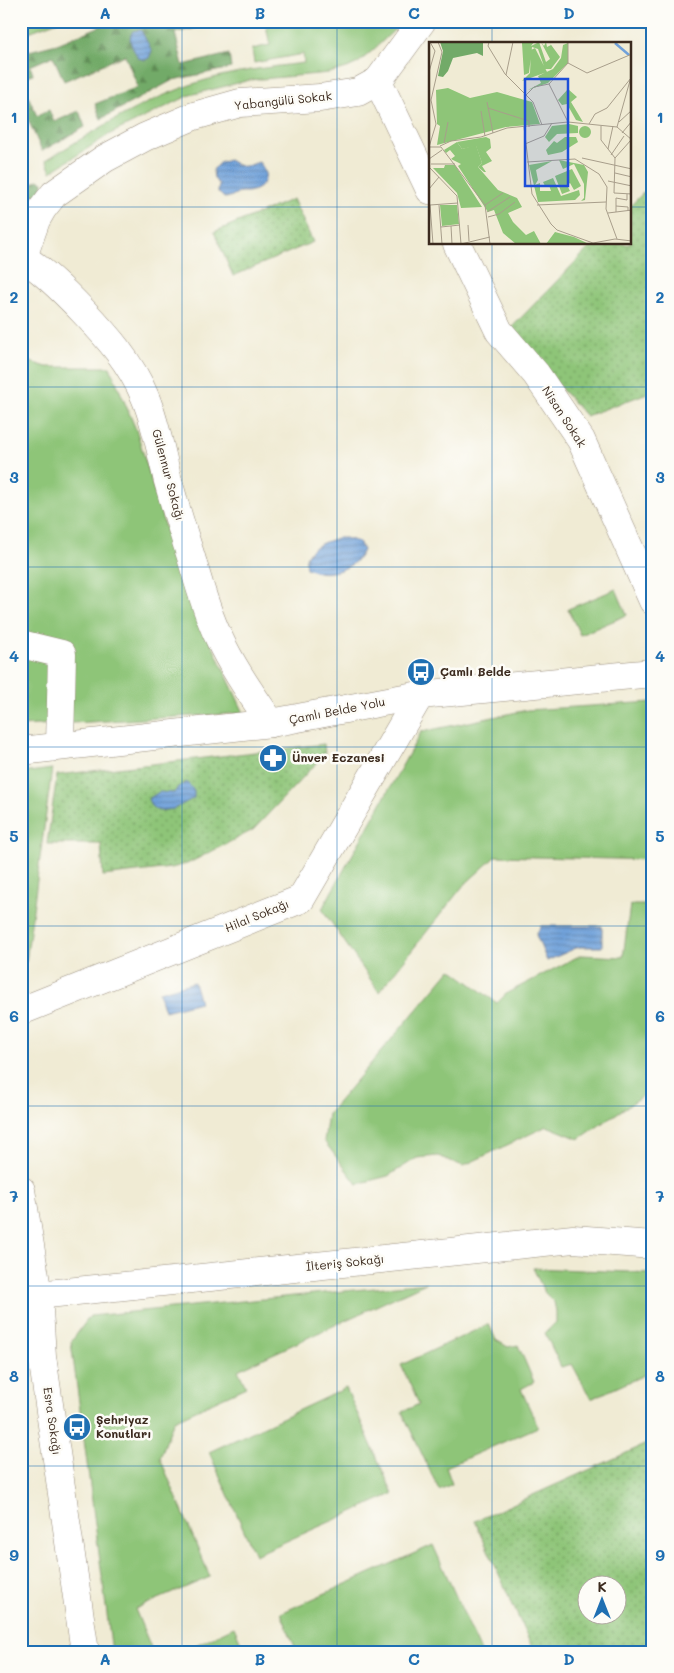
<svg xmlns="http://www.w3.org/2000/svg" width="674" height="1673" font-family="Mali,sans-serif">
<defs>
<pattern id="forest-firs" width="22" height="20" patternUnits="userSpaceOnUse" patternTransform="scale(1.25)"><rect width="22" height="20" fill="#72aa68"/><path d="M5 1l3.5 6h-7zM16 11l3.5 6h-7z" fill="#5f8b55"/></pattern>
<pattern id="park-dots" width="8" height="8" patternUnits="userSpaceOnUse" patternTransform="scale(1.25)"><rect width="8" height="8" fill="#8ec578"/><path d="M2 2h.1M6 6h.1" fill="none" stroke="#75a062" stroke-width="1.8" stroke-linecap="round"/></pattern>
<pattern id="water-rules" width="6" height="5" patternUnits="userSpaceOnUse" patternTransform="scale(1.25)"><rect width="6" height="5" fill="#70a1da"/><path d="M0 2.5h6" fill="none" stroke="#5d83b0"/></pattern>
</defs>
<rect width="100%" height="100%" fill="#fdfcf7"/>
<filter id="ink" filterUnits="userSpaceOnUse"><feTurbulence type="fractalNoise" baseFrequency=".02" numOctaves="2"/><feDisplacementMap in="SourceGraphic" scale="10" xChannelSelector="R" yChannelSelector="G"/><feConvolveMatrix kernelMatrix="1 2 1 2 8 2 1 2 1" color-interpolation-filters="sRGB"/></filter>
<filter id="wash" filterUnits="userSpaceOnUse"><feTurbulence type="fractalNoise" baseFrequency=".0096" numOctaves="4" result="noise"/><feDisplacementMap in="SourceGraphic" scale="20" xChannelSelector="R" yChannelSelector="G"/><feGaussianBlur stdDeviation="1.12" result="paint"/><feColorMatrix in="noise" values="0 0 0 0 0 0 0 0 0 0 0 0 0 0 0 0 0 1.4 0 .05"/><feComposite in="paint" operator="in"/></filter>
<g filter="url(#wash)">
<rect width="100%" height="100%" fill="#f0ebd4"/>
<g fill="#8ec578" stroke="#64784b">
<polygon points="23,21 58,21 21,35 21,22"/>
<path d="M265,21H404L371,52L358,63L347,68L329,73L250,80L190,95L110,134L51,172L46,160C88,135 130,108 177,90C218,73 261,68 304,63L303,54L254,63L252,49L270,45Z"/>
<polygon points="21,359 47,367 110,367 137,432 178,572 244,713 21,726"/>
<polygon points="616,589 627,615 580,635 568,609"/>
<polygon points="653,702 653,860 496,856 463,886 379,992 322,909 421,732 527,710"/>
<polygon points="52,769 26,962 21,959 21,773"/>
<polygon points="630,905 653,905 653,1089 579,1139 547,1126 463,1166 438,1156 417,1158 388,1176 357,1184 324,1141 328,1114 451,969 497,1003 507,993 581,955 623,957"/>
<polygon points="533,1268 653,1273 653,1371 591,1399 572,1364 561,1367 545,1333 556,1322 556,1311 554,1302 545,1293"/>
<polygon points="426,1283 238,1370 246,1387 174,1420 160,1458 210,1577 135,1609 152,1650 183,1651 234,1627 245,1652 112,1652 71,1342 90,1316"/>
<polygon points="489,1324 496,1340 508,1347 518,1345 534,1382 521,1389 538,1427 446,1467 452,1484 439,1490 402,1412 419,1404 401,1365"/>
<polygon points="346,1388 393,1494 255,1555 209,1452"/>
<polygon points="433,1545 481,1652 370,1652 368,1649 361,1652 297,1652 281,1613"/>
</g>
<g fill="url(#forest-firs)" stroke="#566a43">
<polygon points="113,21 165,21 166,28 171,30 185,27 189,21 226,21 175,33 183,65 229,54 231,68 173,80 101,119 95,104 138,87 125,55 64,81 53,56 30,66 33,74 21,79 21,53 57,44"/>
<polygon points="21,80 37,116 49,110 54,122 79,111 85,127 42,151 21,104"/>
<path d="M38,180L43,182C43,192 35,195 29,202C26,206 24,210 21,213V190Z"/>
</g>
<g fill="url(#park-dots)" stroke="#64784b" fill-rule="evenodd">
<polygon points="653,183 653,391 586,416 519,342 512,327 593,244 630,244 630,206"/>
<polygon points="293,199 313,242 233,276 214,232"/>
<polygon points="324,744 325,754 253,830 187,864 171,868 103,876 101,844 47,844 57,775"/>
<path d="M653,1441V1652H534L475,1521ZM586,1586H616V1616H586Z"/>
</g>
<g fill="url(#water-rules)" stroke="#56667c">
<path d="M140,30L142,32L152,51L149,58L145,60L138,58C134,49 126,40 133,31Z"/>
<path d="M229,160C234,163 240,167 246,166C250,166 254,163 259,162C271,175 265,189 248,192C247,192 240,192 240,192C234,194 231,198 224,198L218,192L219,184L214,179L213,170L219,163Z"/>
<path d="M337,538H345L359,542L363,550C357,567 334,575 318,572C314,571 310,569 306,568C302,548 322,543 337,538Z"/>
<polygon points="187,782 194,791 194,798 174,809 158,811 151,806 148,799 159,792 174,793 178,787"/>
<polygon points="541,926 602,926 602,947 578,947 547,961 536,935"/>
<polygon points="194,982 200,1002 165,1011 159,992"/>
</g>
</g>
<g filter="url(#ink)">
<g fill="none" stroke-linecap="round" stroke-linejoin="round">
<defs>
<g id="minor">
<polyline points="378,81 430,190"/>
<polyline points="457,244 499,331 536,374 581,440 653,601"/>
<path d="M21,256C44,271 64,291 83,311C108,337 131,363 145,397C156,423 161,453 168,481C175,506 183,532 191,557C199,584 206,611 218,636C232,667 252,695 271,723"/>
<polyline points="23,257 36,220 43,208 54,194 104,159 145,137 194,116 240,103 320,98 358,92 378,81 422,21"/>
<polyline points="21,644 62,654 60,746"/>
<polyline points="21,751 271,723 420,695 653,673"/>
<polyline points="21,1011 301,899 420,695"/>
<polyline points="21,1190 38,1295 42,1356 85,1652"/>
<polyline points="38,1295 573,1239 653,1245"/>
</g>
</defs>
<use href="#minor" stroke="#968a79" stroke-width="29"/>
<use href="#minor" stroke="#fff" stroke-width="28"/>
</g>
</g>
<path fill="none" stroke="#1f6fb2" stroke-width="1" stroke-opacity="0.55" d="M182,21V1652M337,21V1652M492,21V44M21,207H430M630,207H653M492,244V1652M21,387H653M21,567H653M21,747H653M21,926H653M21,1106H653M21,1286H653M21,1466H653"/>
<defs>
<symbol id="bus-disc" viewBox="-11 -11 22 22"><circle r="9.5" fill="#1f6fb2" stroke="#fdfcf7"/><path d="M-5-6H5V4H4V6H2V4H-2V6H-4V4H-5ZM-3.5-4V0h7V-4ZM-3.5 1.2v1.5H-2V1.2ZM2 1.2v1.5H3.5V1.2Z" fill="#fff"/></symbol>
<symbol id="pharmacy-disc" viewBox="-11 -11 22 22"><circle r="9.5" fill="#1f6fb2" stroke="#fdfcf7"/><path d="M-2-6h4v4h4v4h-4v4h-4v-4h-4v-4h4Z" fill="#fff"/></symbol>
</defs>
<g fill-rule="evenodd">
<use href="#bus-disc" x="405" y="656" width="32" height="32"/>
<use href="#pharmacy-disc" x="257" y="742" width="32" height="32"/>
<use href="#bus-disc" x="61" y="1411" width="32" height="32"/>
</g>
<g text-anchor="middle" stroke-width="5" stroke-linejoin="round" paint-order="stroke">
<g font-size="12" fill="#3b2a1e" stroke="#fdfcf7">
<text transform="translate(283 101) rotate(-6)" y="4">Yabangülü Sokak</text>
<text transform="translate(564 417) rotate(57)" y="4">Nisan Sokak</text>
<text transform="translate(168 475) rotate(75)" y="4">Gülennur Sokağı</text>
<text transform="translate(337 711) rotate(-11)" y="4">Çamlı Belde Yolu</text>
<text transform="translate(257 916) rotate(-22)" y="4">Hilal Sokağı</text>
<text transform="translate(345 1263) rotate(-6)" y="4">İlteriş Sokağı</text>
<text transform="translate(52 1421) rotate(82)" y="4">Esra Sokağı</text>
</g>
<g font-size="12" font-weight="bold" fill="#3b2a1e" stroke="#fdfcf7" text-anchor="start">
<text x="440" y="676">Çamlı Belde</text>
<text x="292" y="762">Ünver Eczanesi</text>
<text x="96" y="1424">Şehriyaz<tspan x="96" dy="14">Konutları</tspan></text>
</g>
</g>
<g transform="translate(429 42)">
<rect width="202" height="202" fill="#f0ebd4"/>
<path d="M105,0L102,4L110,0L117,20L121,17L112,0L115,4L117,0L118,5L122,3L120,0L131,15L122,27H116L109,7L103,5L100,31L95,33L93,1ZM139,1V21L119,41L99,48L112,41L109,34L124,27L132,16L134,3ZM106,6L118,30L93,39L101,31L102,8ZM19,46L41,56L68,50L103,60L111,82L77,85L8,103L11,84L8,82L7,48ZM140,82L149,84V91L128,92L120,100L116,95L123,84ZM150 90a6 6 0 1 1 12 0a6 6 0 1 1-12 0ZM136,95H147L149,100L133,110L119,113L117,108L125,99L128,101ZM28,100L33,107L47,103L53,121L49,125L69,148L88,156L93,165L79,171L84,180L97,193L105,189L112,202H87L74,191L65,168L59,170L29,124L32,122L22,117L26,114L21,108L17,111L15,108ZM130,118L155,123L159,130L156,158L152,159L155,156V142L145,122L134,127ZM123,119L107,128L109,138L106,143L111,141V149H122L120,143L116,144L114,140L124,136L132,154L150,148L151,153L146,158L109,160L100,123ZM16,123H26L53,165L32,166L28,151L4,126H15ZM11,163H28L30,182L13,184ZM126,190L145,195L160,202H117Z" fill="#8ec578"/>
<path d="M11,0H54V14L48,11L24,16L19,29L14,35L9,34L14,9Z" fill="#72aa68"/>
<path d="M139,47L148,55L142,60L154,80L147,78L138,62L133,63L129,58ZM57,95L61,97L62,106L57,110L63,119L53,124L57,130H55L49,125L53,121L47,104L33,107L28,100ZM143,127L152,144L145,148L141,141L138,143L141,149L133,152L126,134Z" fill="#8ec578"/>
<path fill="none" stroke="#70a1da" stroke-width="2.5" d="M186,1L200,13"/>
<path fill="none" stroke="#a89e8b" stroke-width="1" d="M60,0L59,4L76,32L104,60L113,83M139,21L158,31L203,12M0,30L6,9L1,0M77,33L84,0M120,42L139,80M97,53L105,45L120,42L139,21V0M58,60L64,91M59,66L100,79V85M52,69L56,94M190,80L203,68M160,82L166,72L178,66L202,36M172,84V98L186,116M95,85L103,152L122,182L128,188L164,201L186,197L203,199M188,85L202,35M193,91L203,79M15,101L19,80M96,102L115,94L123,81M11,104L22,99L52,95L78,86L139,80L188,85L203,98M0,105H12L56,163L61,202M0,105L7,82L2,58L13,10L9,0M179,107L184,84M182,113L195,94M153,116L203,127M186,116L185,151L203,152M186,116L202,98M0,117L13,108M98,120L146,117L170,132L178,145L177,167L188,197M2,122H26M0,125L28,154L32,202M186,131L203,135M179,139L203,144M0,147L10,135M1,163L4,202M1,163L29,161M10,163L13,202M56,163L74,151M108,163L177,160M187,164L199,165V169M58,170L81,155M187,170V156L198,158V152M179,171L203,168M59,175L70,172L86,160M39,183L40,199M22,184L23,202M12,185L31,183M32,202L61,195"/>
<path fill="#1d4ed8" fill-opacity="0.15" stroke="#1d4ed8" stroke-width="2.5" d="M96,37H139V144H96Z"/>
<rect width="202" height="202" fill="none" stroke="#3b2a1e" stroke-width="2.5"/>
</g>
<rect width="674" height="1673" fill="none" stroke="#fdfcf7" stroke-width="55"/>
<g transform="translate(602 1600)"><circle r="24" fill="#fdfcf7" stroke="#afa8a0"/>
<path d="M0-4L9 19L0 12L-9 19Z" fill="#1f6fb2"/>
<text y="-8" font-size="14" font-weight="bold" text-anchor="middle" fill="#3b2a1e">K</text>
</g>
<rect x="28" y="28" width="618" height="1618" fill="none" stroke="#1f6fb2" stroke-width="2"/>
<g font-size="16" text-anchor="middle" font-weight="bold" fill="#1f6fb2">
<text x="105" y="19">A</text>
<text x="260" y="19">B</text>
<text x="414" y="19">C</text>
<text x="569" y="19">D</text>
<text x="14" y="123">1</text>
<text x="660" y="123">1</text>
<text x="14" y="303">2</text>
<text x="660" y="303">2</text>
<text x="14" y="483">3</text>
<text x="660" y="483">3</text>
<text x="14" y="662">4</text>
<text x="660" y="662">4</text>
<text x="14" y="842">5</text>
<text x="660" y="842">5</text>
<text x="14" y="1022">6</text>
<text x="660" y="1022">6</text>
<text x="14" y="1202">7</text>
<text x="660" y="1202">7</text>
<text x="14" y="1382">8</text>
<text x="660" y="1382">8</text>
<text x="14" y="1561">9</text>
<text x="660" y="1561">9</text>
<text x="105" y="1665">A</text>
<text x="260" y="1665">B</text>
<text x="414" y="1665">C</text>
<text x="569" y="1665">D</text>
</g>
</svg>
